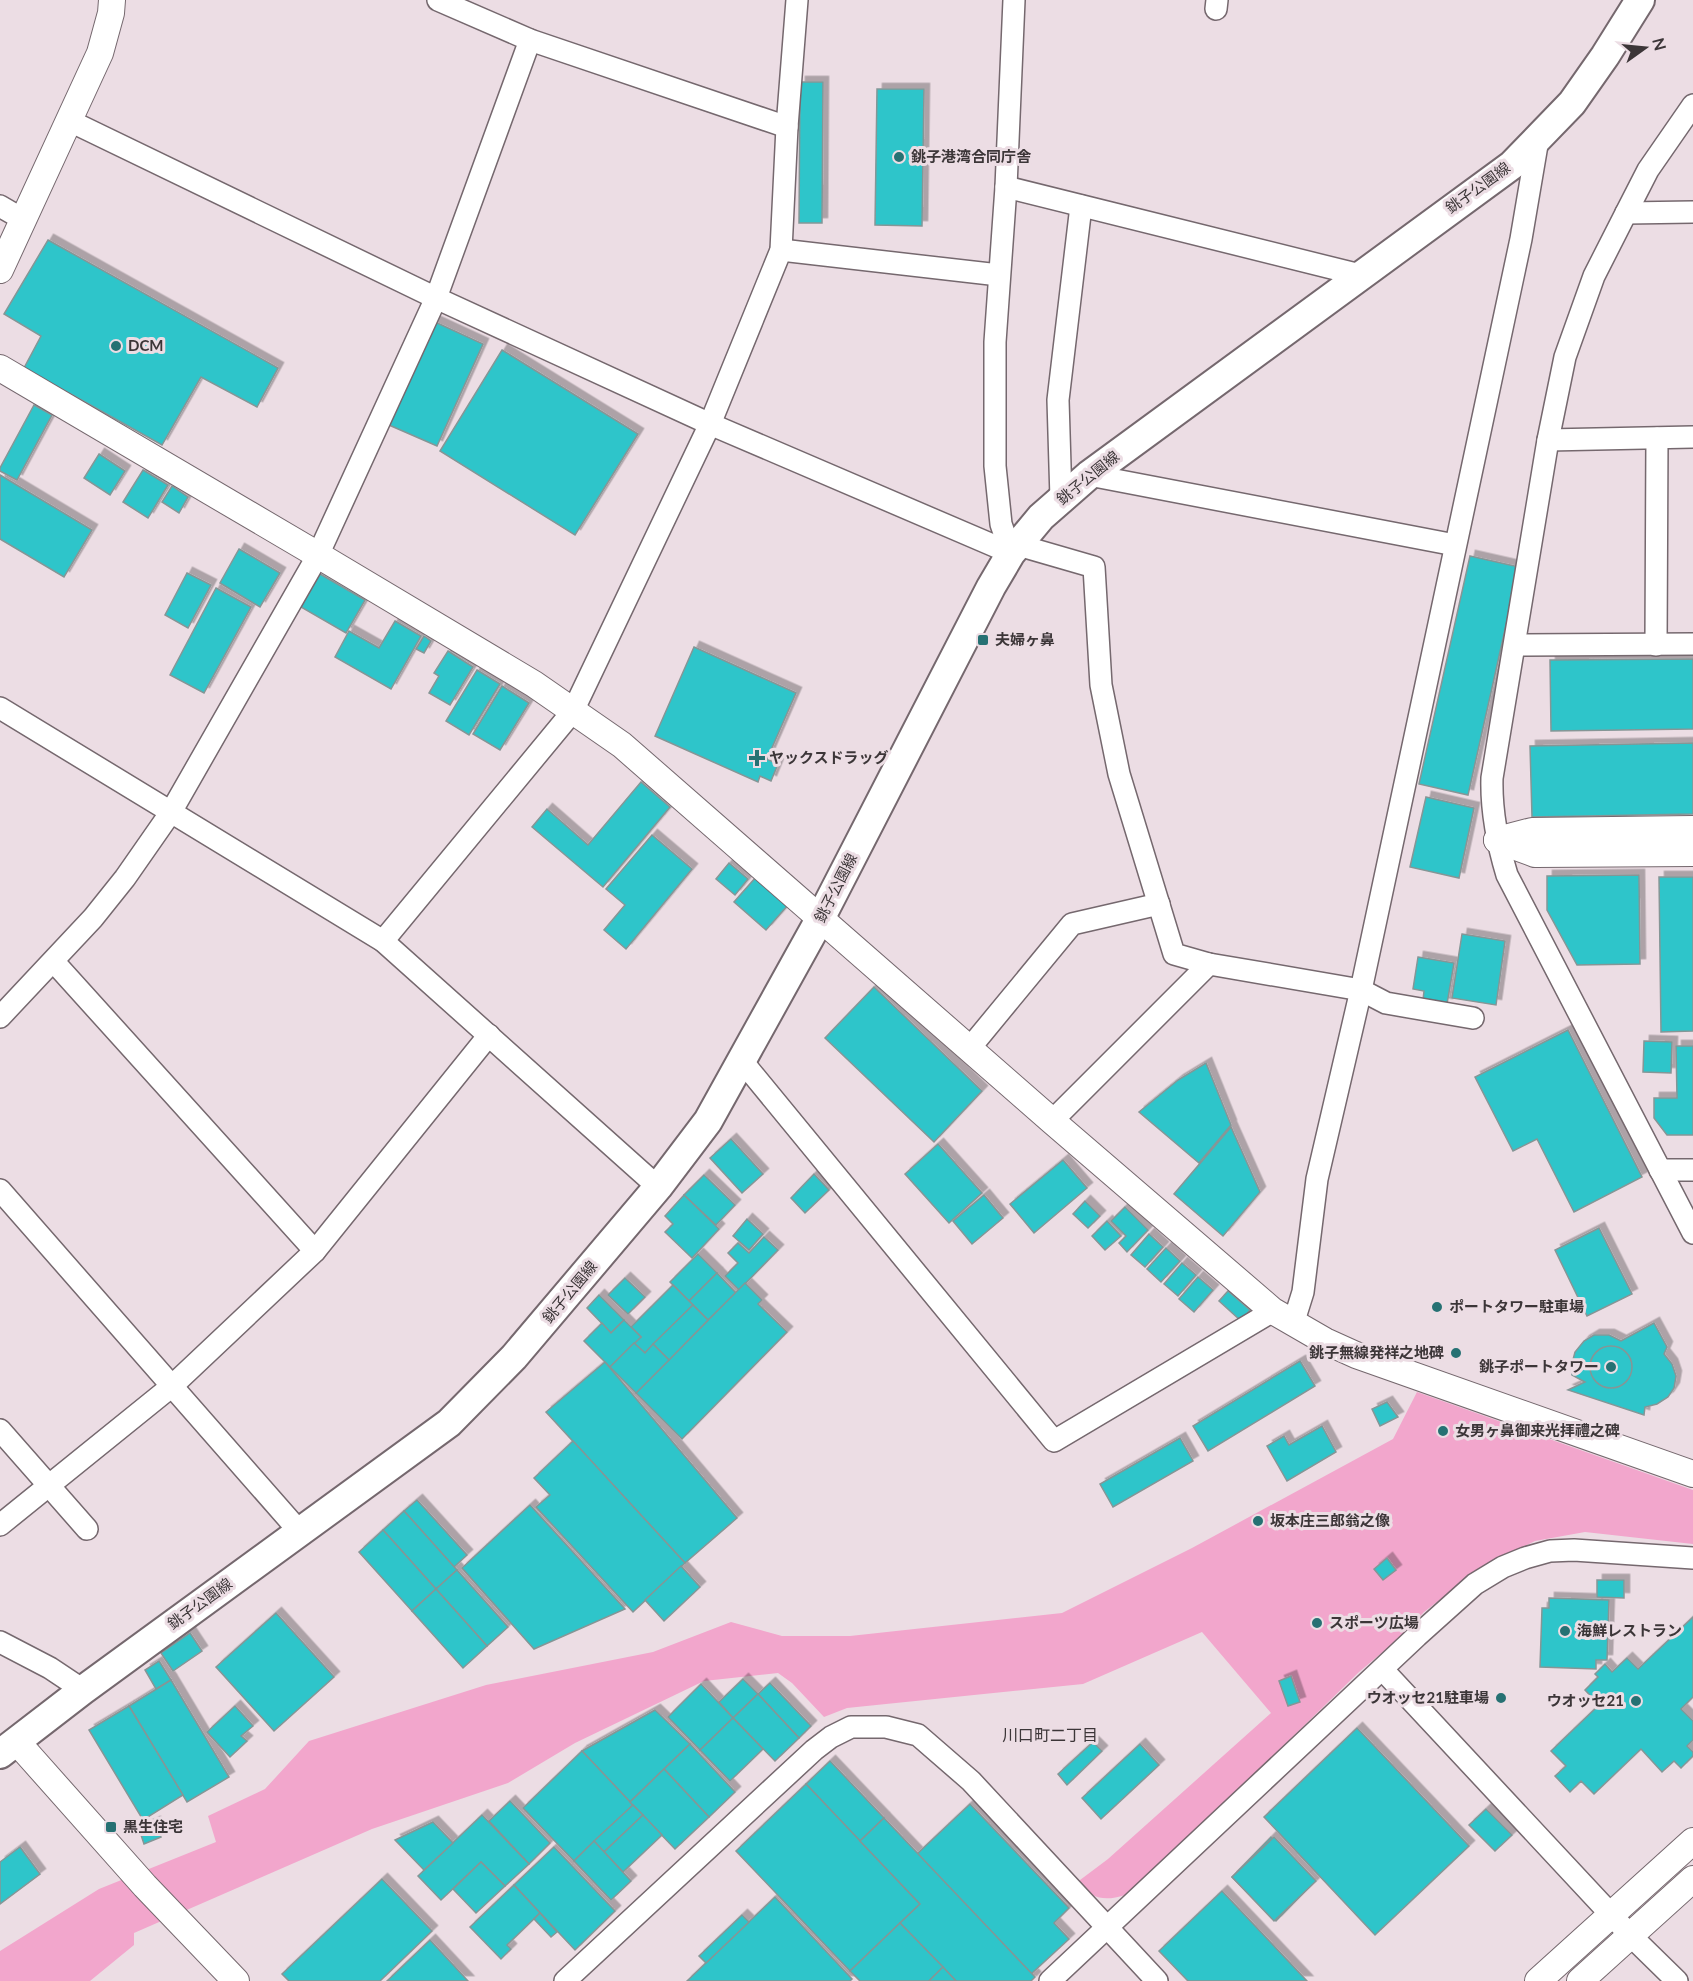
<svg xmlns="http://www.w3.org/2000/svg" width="1693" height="1981" font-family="Lato,'Noto Sans JP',sans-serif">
<defs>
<filter id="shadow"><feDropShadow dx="5.5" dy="-5.5" stdDeviation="0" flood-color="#0004"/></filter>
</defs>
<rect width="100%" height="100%" fill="#ecdde4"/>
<path fill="#f2a6cc" d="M1417,1392L1693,1490V1544L1585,1532L1535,1541L1482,1567L1424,1612L1397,1640L1359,1672L1205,1822L1125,1895C1103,1902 1093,1898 1076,1883L1108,1859L1271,1713L1202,1632L1083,1684L847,1708L824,1717L792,1683L778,1673L704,1681L575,1743L508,1783L372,1829L134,1933V1945L90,1981H0V1951L99,1889L216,1842L208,1816L265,1789L309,1741L486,1685L653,1652L731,1622L782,1636H850L1062,1613L1192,1548L1393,1439Z"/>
<g fill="#2ec5ca" stroke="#859696" stroke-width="1.5" filter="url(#shadow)">
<polygon points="800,82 823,82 822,223 799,223"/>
<polygon points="877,89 924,89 922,226 875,225"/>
<polygon points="48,240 278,368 257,407 201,377 162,445 24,368 41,336 4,314"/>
<polygon points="435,322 483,344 437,446 389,425"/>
<polygon points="502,350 638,434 575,535 440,451"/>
<polygon points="34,405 52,415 17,480 0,471 0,468"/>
<polygon points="99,454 125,471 110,495 84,478"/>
<polygon points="143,470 168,485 148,518 123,502"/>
<polygon points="0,475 92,530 64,577 0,539"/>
<polygon points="172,486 188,497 179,513 162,502"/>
<polygon points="239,549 280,573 260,607 220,583"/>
<polygon points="1470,556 1519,567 1468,795 1419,784"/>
<polygon points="187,573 211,585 188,628 165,615"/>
<polygon points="320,574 365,600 346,633 301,607"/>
<polygon points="216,588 251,607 204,693 170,675"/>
<polygon points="395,621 421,636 391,689 335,657 349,631 379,648"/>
<polygon points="424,636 431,641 424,653 416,649"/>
<polygon points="694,647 796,693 767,759 778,764 771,781 760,776 758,782 655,736"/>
<polygon points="448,651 473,667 450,705 429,693 439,676 434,673"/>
<polygon points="1693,659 1693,729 1551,731 1550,660"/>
<polygon points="477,670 500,684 469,735 446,721"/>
<polygon points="502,686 529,703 500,750 473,734"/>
<polygon points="1693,743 1693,814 1532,817 1530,746"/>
<polygon points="641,782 670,807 603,887 532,827 547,809 588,845"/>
<polygon points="1426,797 1474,808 1459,878 1410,867"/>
<polygon points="652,835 692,869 626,949 604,930 625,905 606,889"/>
<polygon points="729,863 748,879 735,895 716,879"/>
<polygon points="1639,875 1640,964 1577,965 1547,910 1547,876"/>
<polygon points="756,877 788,905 766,930 734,902"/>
<polygon points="1659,877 1693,877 1693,1031 1661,1032"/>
<polygon points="1462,934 1505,941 1496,1005 1452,998"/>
<polygon points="1418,957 1454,963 1447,1004 1423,1000 1424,991 1413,989"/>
<polygon points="874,987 982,1091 934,1142 825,1038"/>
<polygon points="1568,1030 1642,1177 1574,1212 1537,1139 1513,1151 1475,1077"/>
<polygon points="1644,1041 1672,1042 1671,1073 1643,1072"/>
<polygon points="1676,1046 1693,1046 1693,1135 1667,1135 1654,1118 1654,1098 1677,1098"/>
<polygon points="1206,1063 1231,1125 1199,1163 1139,1112 1178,1080"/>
<polygon points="1231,1127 1260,1192 1223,1236 1174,1194"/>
<polygon points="731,1139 763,1174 742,1193 710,1158"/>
<polygon points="938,1144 982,1193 949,1223 905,1174"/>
<polygon points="1063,1160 1087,1188 1034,1233 1010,1204"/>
<polygon points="814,1174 829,1190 805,1213 791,1198"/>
<polygon points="704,1175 735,1205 716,1225 684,1195"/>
<polygon points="684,1195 719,1229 692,1258 665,1232 673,1224 665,1216"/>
<polygon points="984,1195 1003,1218 972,1244 953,1221"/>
<polygon points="1085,1201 1100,1216 1088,1228 1073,1214"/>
<polygon points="1125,1207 1148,1230 1127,1252 1119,1243 1126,1236 1111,1221"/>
<polygon points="747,1219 763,1234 749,1250 733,1236"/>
<polygon points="1107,1221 1121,1236 1105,1250 1092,1236"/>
<polygon points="1599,1228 1632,1294 1587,1316 1555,1250"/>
<polygon points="1149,1234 1163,1247 1145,1267 1131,1255"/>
<polygon points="764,1237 778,1250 739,1290 725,1276 738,1263 728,1253 738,1243 749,1253"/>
<polygon points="1166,1248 1180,1261 1161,1282 1147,1269"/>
<polygon points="698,1254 717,1273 689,1301 670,1282"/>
<polygon points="1182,1263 1196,1275 1178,1296 1164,1284"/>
<polygon points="717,1273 736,1293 708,1320 689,1301"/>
<polygon points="1198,1277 1213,1290 1194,1312 1179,1299"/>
<polygon points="625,1278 645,1297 628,1314 608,1295"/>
<polygon points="745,1283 762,1300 758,1304 787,1332 682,1439 636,1393"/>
<polygon points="673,1285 693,1305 645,1353 634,1343 641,1337 631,1327"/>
<polygon points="1228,1291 1250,1310 1241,1321 1219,1301"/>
<polygon points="599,1295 624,1320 611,1333 587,1308"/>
<polygon points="693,1305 708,1320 669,1360 653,1344"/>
<polygon points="624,1320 641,1337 610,1367 584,1341 602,1323 611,1333"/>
<polygon points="1654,1323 1667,1347 1664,1354 1672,1364 1676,1376 1674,1388 1668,1397 1657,1404 1645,1407 1644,1415 1568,1390 1585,1382 1572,1375 1571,1367 1575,1352 1584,1341 1594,1335 1609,1335 1621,1341"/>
<polygon points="634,1343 645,1353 653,1344 669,1360 636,1393 610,1367"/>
<circle cx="1611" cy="1367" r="21"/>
<polygon points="1300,1361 1315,1386 1208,1451 1193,1426"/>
<polygon points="605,1362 737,1518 685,1563 546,1412"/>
<polygon points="1387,1402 1398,1417 1380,1426 1372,1409"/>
<polygon points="1322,1426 1336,1452 1287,1481 1267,1446 1284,1436 1289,1445"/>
<polygon points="1180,1438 1193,1461 1113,1507 1100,1484"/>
<polygon points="573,1441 685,1563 633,1612 536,1507 550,1495 534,1478"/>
<polygon points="417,1500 467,1555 454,1567 404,1511"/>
<polygon points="530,1505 625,1609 534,1649 462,1568"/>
<polygon points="404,1511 457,1570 436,1589 383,1530"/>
<polygon points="383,1530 436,1589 412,1611 359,1552"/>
<polygon points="1387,1558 1396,1570 1383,1580 1374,1569"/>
<polygon points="681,1566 700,1587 664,1621 645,1600"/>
<polygon points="457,1570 508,1627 487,1646 436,1589"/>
<polygon points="1597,1580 1624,1580 1624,1598 1597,1597"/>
<polygon points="436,1589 487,1646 463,1668 412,1611"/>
<polygon points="1549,1598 1609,1600 1607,1660 1596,1660 1596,1669 1540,1667 1542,1608 1549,1608"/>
<polygon points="276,1613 334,1677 274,1731 216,1667"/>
<polygon points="1693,1617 1693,1697 1681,1709 1693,1721 1693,1740 1687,1746 1693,1752 1693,1756 1681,1768 1674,1761 1662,1772 1641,1749 1594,1794 1581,1781 1570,1792 1555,1776 1566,1766 1551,1751 1599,1705 1585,1690 1598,1677 1595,1674 1605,1664 1612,1672 1627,1658 1638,1669"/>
<polygon points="190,1633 202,1651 173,1671 161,1653"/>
<polygon points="159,1661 171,1680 156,1689 145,1670"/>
<polygon points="1291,1676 1300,1702 1288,1706 1279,1681"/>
<polygon points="743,1679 758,1694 733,1718 719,1702"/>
<polygon points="171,1680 229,1777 187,1802 129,1706"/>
<polygon points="770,1683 811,1726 799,1738 758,1694"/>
<polygon points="701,1684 733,1718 700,1750 668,1717"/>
<polygon points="758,1694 799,1738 775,1761 733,1718"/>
<polygon points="129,1706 183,1795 143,1820 89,1730"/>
<polygon points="235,1706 253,1726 241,1736 247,1741 230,1757 207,1732"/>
<polygon points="655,1710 690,1744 630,1802 582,1751"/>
<polygon points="733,1718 763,1749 730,1781 700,1750"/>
<polygon points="1357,1728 1469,1846 1375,1935 1264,1817"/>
<polygon points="1093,1742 1102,1751 1067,1785 1058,1774"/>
<polygon points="690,1744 735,1792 709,1817 664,1769"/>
<polygon points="1140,1744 1159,1765 1101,1819 1082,1798"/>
<polygon points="582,1751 633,1805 574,1861 523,1808"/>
<polygon points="830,1761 884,1818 860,1841 806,1784"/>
<polygon points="664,1769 709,1817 675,1849 630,1802"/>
<polygon points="806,1784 920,1904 850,1971 736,1851"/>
<polygon points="510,1801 550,1843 529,1864 489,1821"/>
<polygon points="970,1804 1069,1908 1054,1923 1069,1939 1031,1974 917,1854"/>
<polygon points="633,1805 643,1815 604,1852 594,1841"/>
<polygon points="1486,1809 1512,1835 1495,1851 1469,1825"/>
<polygon points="482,1815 529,1864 505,1886 481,1862 441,1900 418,1876"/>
<polygon points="643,1815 662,1835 623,1872 604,1852"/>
<polygon points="884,1818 1035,1977 1031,1981 956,1981 900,1923 920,1904 860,1841"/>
<polygon points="155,1822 161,1837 144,1844 139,1829"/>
<polygon points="433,1822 453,1843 424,1870 395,1840"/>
<polygon points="1271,1837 1315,1881 1276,1921 1232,1877"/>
<polygon points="1274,1837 1316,1881 1274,1921 1232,1877"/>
<polygon points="594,1841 631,1881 611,1900 574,1861"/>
<polygon points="20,1847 40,1874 0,1904 0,1862"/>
<polygon points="554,1847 615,1911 575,1950 514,1885"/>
<polygon points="481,1862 505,1886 476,1913 453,1889"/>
<polygon points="382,1879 432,1931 380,1981 289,1981 282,1974"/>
<polygon points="514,1885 540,1913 507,1945 511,1949 501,1959 470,1927"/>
<polygon points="1222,1891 1307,1981 1188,1981 1159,1951"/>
<polygon points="775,1897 852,1979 850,1981 687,1981"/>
<polygon points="540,1913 557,1932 551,1937 534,1919"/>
<polygon points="742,1915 749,1922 706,1963 699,1956"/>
<polygon points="900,1923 943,1967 929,1981 860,1981 850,1971"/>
<polygon points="430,1940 468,1981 387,1981"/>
<polygon points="943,1967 956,1981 929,1981"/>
</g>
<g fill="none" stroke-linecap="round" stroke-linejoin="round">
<defs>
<g id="minor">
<polyline points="438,0 530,40 787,127"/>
<polyline points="1216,9 1217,0"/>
<path d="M1693,105L1648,170L1626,213L1594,276L1565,357L1548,440L1492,778C1491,812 1497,842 1507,875L1693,1233"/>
<polyline points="70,121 436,298 710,424 1011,553"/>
<polyline points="1006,187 1360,275"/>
<polyline points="0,206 24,220"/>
<polyline points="1626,213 1693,212"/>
<polyline points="781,250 999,275"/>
<polyline points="1548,440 1693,437"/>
<polyline points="1089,475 1455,545"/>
<polyline points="1061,499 1058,400 1081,206"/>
<polyline points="1018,545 1094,567 1101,685 1119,774 1174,954 1209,964 1361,990 1386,1003 1473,1018"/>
<polyline points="1011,553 1001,524 995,466 995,342 1006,187 1014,0"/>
<polyline points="1515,645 1693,644"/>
<polyline points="1656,645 1657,438"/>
<polyline points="0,708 383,941 658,1187"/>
<polyline points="383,941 573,711 710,424 781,250 787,127 797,0"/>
<polyline points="54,962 315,1251"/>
<polyline points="0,1017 93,918 125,878 171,812 318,555 436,298 530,40"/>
<polyline points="969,1049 1072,924 1159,904"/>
<polyline points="742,1061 1054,1441 1273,1311"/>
<polyline points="1052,1121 1209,964"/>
<polyline points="1660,1170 1693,1170"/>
<polyline points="0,1190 299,1531"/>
<polyline points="1293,1324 1303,1292 1317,1179 1361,990 1521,239 1538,139"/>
<polyline points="0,1430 87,1529"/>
<polyline points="0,1525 172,1386 315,1251 489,1035"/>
<polyline points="0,1642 50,1668 83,1690"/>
<polyline points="1383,1670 1631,1936 1677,1981"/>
<polyline points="565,1981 814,1750 831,1737 851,1727 886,1727 918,1735 971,1781 1157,1981"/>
<polyline points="1050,1981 1417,1636 1475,1584 1503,1567 1525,1558 1550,1551 1574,1550 1693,1558"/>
</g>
<g id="tertiary">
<polyline points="0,270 100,53 111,13 112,0"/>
<polyline points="0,368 318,555 534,684 622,745 1052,1121 1273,1311 1325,1341 1356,1355 1693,1474"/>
<polyline points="1497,840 1535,854 1693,853"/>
<polyline points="1497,840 1532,831 1693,829"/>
<polyline points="17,1742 145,1886 236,1981"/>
<polyline points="1538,1981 1693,1841"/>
<polyline points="1580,1981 1693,1879"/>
</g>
<polyline id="secondary" points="0,1754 83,1690 449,1423 514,1357 658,1187 708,1121 820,919 991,587 1011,553 1041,517 1089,475 1512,165 1572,103 1605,56 1640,0"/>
</defs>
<use href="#minor" stroke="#75686e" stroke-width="24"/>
<use href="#tertiary" stroke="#75686e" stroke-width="28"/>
<use href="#secondary" stroke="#75686e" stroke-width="32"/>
<use href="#minor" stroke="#fff" stroke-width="21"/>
<use href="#tertiary" stroke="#fff" stroke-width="26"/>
<use href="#secondary" stroke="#fff" stroke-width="28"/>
</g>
<g fill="#267173" stroke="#ecdde4" stroke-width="2">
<circle cx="899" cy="157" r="6"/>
<circle cx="116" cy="346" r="6"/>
<rect x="977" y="634" width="12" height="12" rx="3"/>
<path d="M754 749h6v6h6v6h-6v6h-6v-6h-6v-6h6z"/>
<circle cx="1437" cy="1307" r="6"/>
<circle cx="1456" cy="1353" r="6"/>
<circle cx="1611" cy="1367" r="6"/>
<circle cx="1443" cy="1431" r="6"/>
<circle cx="1258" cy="1521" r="6"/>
<circle cx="1317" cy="1623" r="6"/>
<circle cx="1565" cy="1631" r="6"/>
<circle cx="1501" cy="1698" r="6"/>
<circle cx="1636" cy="1701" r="6"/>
<rect x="105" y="1821" width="12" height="12" rx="3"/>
</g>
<g text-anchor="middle" stroke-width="6" stroke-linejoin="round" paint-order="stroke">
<g font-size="15" font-weight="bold" fill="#3c3638" stroke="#ecdde4" text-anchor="start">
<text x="911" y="162">銚子港湾合同庁舎</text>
<text x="128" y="351">DCM</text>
<text x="995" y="645">夫婦ヶ鼻</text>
<text x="769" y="763">ヤックスドラッグ</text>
<text x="1449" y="1312">ポートタワー駐車場</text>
<text x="1444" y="1358" text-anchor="end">銚子無線発祥之地碑</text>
<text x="1599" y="1372" text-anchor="end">銚子ポートタワー</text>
<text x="1455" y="1436">女男ヶ鼻御来光拝禮之碑</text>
<text x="1270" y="1526">坂本庄三郎翁之像</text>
<text x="1329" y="1628">スポーツ広場</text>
<text x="1577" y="1636">海鮮レストラン</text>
<text x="1489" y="1703" text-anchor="end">ウオッセ21駐車場</text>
<text x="1624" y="1706" text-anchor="end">ウオッセ21</text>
<text x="123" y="1832">黒生住宅</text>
</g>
<g font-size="15" fill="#3c3638" stroke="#ecdde4">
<text transform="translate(1478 188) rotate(-36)" y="5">銚子公園線</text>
<text transform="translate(1088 478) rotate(-39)" y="5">銚子公園線</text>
<text transform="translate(836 888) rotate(-63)" y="5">銚子公園線</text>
<text transform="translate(570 1292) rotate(-50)" y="5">銚子公園線</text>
<text transform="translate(200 1604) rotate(-36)" y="5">銚子公園線</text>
</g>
<g font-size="16" fill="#3c3638" stroke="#ecdde4">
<text x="1050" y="1741">川口町二丁目</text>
</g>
</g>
<g transform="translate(1645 48) rotate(75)" stroke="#ecdde4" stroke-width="4.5" paint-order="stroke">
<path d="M0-4.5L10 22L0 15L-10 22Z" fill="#3c3638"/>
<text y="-9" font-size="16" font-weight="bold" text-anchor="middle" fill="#3c3638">N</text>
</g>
</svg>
